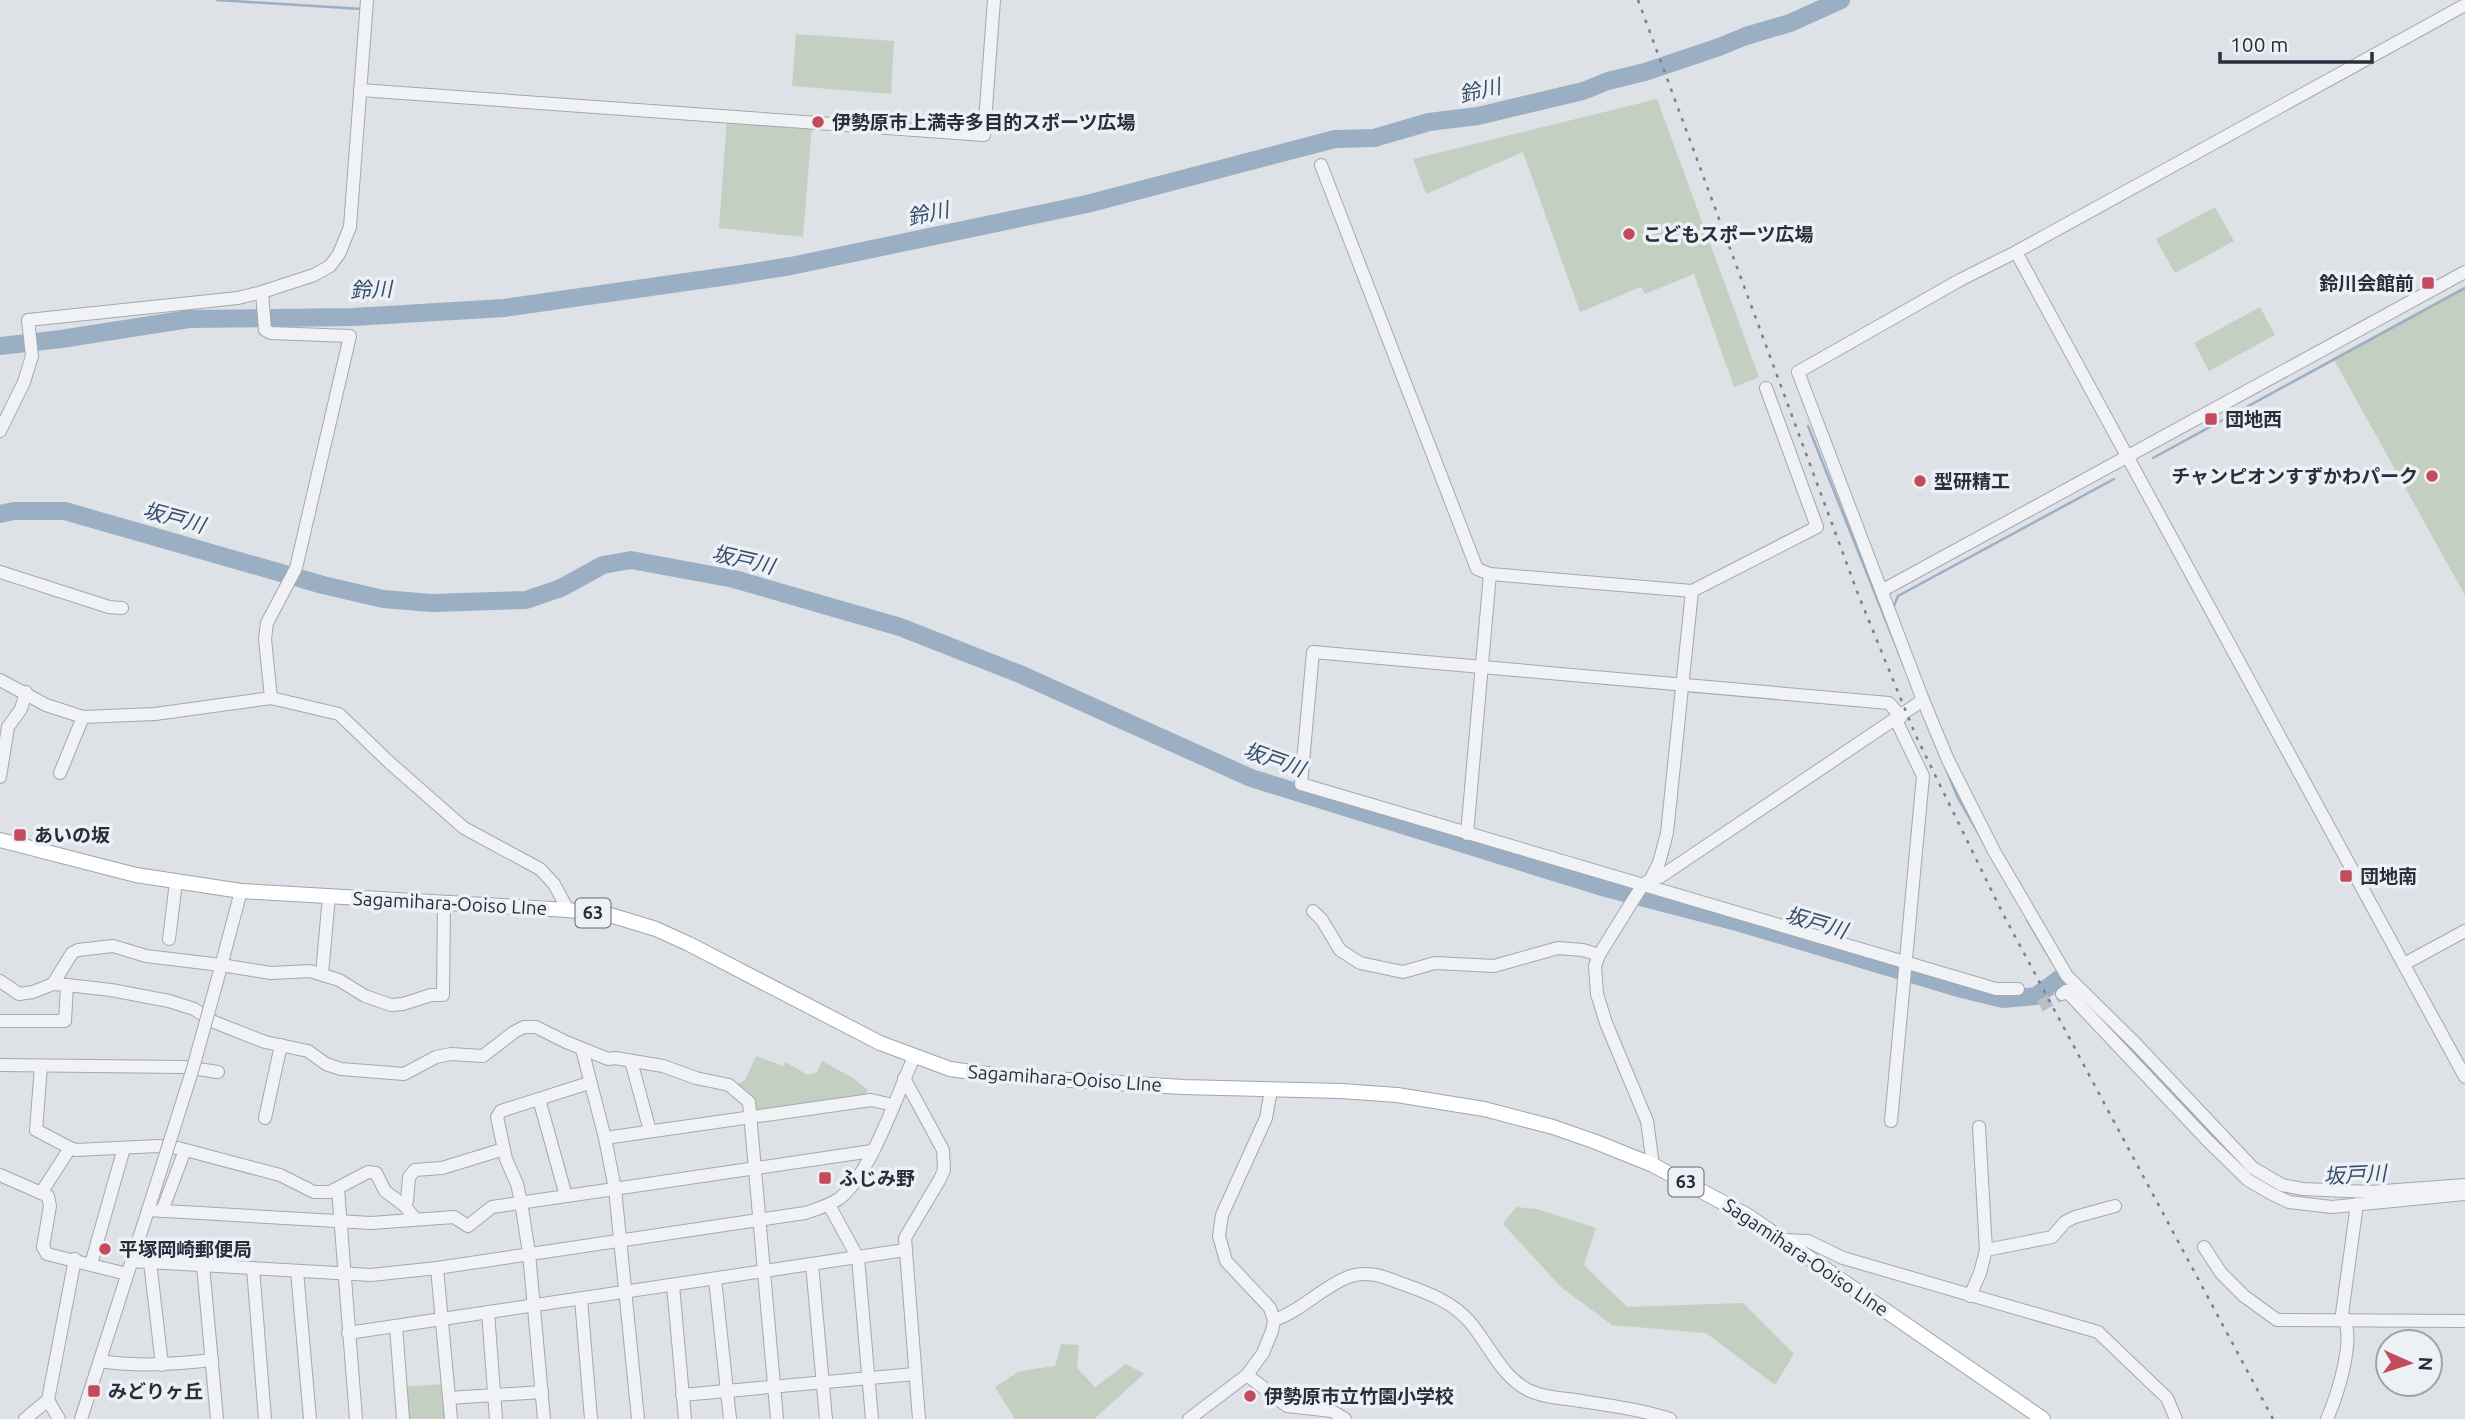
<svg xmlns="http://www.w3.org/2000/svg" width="2465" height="1419" font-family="Ubuntu,'Noto Sans JP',sans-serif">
<rect width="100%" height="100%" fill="#dee1e6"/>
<g fill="#c3cfc0">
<polygon points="796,34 894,41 891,94 792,86"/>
<polygon points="1657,99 1759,377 1734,387 1694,274 1645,294 1641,287 1580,312 1523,152 1426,194 1413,159"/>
<polygon points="727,118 812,125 803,237 719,228"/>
<polygon points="2215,207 2234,241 2175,273 2156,239"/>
<polygon points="2465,286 2465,595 2333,358"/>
<polygon points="2260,307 2275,335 2209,371 2194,343"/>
<polygon points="756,1056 783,1066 785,1062 808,1075 817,1072 822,1061 853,1078 868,1090 865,1095 754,1113 738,1084 745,1080"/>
<polygon points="1516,1207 1537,1209 1596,1228 1584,1265 1627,1307 1743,1303 1794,1354 1775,1385 1706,1333 1612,1325 1561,1287 1503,1224"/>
<polygon points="1061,1344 1079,1345 1077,1368 1095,1387 1126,1364 1144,1374 1094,1419 1015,1419 995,1387 1020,1371 1055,1366"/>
<polygon points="443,1384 446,1419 407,1419 404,1387"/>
</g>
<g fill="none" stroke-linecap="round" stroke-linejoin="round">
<g stroke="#9bafc4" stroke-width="2.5">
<polyline points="217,0 362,9"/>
<polyline points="1808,426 1904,666"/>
<polyline points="2153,458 2465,288"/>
<polyline points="1893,608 1898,596 2114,479"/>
<polyline points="1946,769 1958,798 1981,838"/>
<polyline points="2027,920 2051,960"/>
</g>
<g stroke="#9bafc4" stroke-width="18">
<polyline points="0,346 61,339 189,319 353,317 504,308 735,275 791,266 1087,204 1335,139 1374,138 1429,122 1478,116 1583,91 1608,81 1645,72 1719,47 1746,36 1790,23 1841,0"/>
<polyline points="0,514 14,511 65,511 323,585 383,599 432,603 526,600 561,588 603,565 631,560 734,579 900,627 1022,675 1251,778 1602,887 1737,922 1962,989 2003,999 2036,996 2062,977 2077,993"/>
<polyline points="2104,1020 2238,1163"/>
</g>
<polyline stroke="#babdc4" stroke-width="12" stroke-dasharray="12 6" stroke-linecap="butt" points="2040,1006 2062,994"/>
<defs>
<g id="minor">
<polyline points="360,90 984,135 994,0"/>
<polyline points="1321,165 1477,569 1490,574 1692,591 1667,833 1659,863 1651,879 1642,886 1630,905 1599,955 1595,966 1597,994 1606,1023 1647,1121 1653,1165"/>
<polyline points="2016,252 2465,1077"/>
<polyline points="262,292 265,330 271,333 350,336 296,568 267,623 265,639 271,698"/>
<polyline points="0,431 24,382 32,356 28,320 238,298 262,292 314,275 330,266 339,254 350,227 367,0"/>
<polyline points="0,572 109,607 122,608"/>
<polyline points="1883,590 2465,272"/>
<polyline points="1692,591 1817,527 1766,388"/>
<polyline points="0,680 46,705 83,717 155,714 271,698 339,714 390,763 464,828 540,869 554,884 568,910"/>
<polyline points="1923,700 1948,760 1994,851 2067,976 2136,1044 2253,1168 2282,1185 2303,1189 2370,1192 2465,1185"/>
<polyline points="1901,717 1889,703 1313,652 1301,784 1996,989 2018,989"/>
<polyline points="60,773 83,717"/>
<polyline points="0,777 8,727 21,709 26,692"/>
<polyline points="1467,834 1490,574"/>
<polyline points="1651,879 1660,877 1923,700 1798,372 1960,280 2016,252 2465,5"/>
<polyline points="1313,911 1322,920 1340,950 1360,963 1403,972 1435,963 1494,966 1558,948 1583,950 1599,955"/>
<polyline points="169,939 176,882"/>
<polyline points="2404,964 2465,931"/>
<polyline points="322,974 329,896"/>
<polyline points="0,981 19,994 33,992 53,984 67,985 111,990 169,1001 194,1009 214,1022 265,1042 308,1051 326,1064 341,1069 404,1074 436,1057 451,1054 483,1056 514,1032 524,1027 536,1027 566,1042 608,1059 615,1058 663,1066 696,1078 729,1085 749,1102 777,1419"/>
<polyline points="53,984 72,953 78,950 113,946 146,956 221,965 271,973 310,971 339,980 365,996 391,1005 403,1004 431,995 443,995 444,903"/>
<polyline points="216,985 241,891"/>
<polyline points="2062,994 2066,991 2072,997 2208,1141 2248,1180 2272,1194 2289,1202 2332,1207 2465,1194"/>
<polyline points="0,1021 65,1021 67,985"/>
<polyline points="582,1049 605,1138 615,1189 638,1419"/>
<polyline points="631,1061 650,1131"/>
<polyline points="0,1065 184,1067 218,1072"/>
<polyline points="41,1066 36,1130 70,1148 76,1150 158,1146 178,1148 280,1175 314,1192 330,1192 368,1172 376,1173 385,1191 405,1206 415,1219"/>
<polyline points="904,1078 943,1150 944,1170 940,1179 905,1238 919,1419"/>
<polyline points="539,1099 566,1196"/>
<polyline points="265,1118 281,1045"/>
<polyline points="1891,1121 1923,776 1896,720"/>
<polyline points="605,1138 871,1100 893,1105"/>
<polyline points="0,1175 48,1196 50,1206 43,1247 47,1254 127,1274"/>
<polyline points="338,1189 356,1419"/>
<polyline points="41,1193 70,1148"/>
<polyline points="829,1205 858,1258 872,1419"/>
<polyline points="405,1206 407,1201 409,1177 415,1170 442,1168 504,1149"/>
<polyline points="148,1210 371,1223 454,1217 468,1226 492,1207 872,1151"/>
<polyline points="162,1211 185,1150"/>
<polyline points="1785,1240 1808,1241 1843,1258 2098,1332 2167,1398 2176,1419"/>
<polyline points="2204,1247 2221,1273 2244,1296 2277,1320 2465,1321"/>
<polyline points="1986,1250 2052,1237 2065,1222 2075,1217 2115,1206"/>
<path d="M131,1261L371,1275L437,1268L805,1213C817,1209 829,1206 840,1198C871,1173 897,1095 914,1057"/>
<polyline points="150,1262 162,1365"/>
<polyline points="91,1264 124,1148"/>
<polyline points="812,1264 826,1419"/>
<polyline points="203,1265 217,1419"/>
<polyline points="253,1268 265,1419"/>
<polyline points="437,1268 451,1419"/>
<polyline points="297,1271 310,1419"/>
<polyline points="715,1279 730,1419"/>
<polyline points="673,1285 685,1419"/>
<polyline points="1970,1296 1980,1273 1986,1250 1979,1127"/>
<polyline points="581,1299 591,1419"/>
<polyline points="488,1312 496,1419"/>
<path d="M1274,1320C1301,1311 1321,1288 1348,1277C1365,1270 1383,1276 1400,1283C1425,1292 1450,1300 1469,1321C1489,1344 1500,1375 1528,1390C1542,1397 1560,1398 1575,1400C1607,1405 1639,1409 1670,1419"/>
<polyline points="396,1326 403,1419"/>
<polyline points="348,1333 905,1250"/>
<path d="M100,1361C137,1367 174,1364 212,1360"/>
<polyline points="1247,1375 1287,1406 1332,1411 1345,1419"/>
<polyline points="682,1395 915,1374"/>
<polyline points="449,1398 542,1392"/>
<polyline points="25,1419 48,1400"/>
<polyline points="59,1419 48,1400 75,1259"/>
<polyline points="81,1419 150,1204"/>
<polyline points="544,1419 529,1253 521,1202 517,1184 506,1159 497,1117 501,1111 589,1083"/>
<polyline points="1189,1419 1247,1375 1263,1353 1272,1331 1274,1320 1270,1308 1226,1261 1219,1236 1222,1215 1266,1118 1271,1090"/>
<path d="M2327,1419C2337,1396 2357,1337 2342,1314L2357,1204"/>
</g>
<polyline id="major" points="0,840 136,875 241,891 568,910 610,915 656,929 689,944 880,1043 950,1069 1002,1076 1183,1087 1341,1091 1397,1095 1484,1109 1553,1127 1596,1142 1653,1165 1748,1216 2043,1419"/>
</defs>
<use href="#minor" stroke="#a4a8b0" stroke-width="14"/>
<use href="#major" stroke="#9ea5b1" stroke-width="16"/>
<use href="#minor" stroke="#f0f2f5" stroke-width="12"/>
<use href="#major" stroke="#fff" stroke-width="14"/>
<polyline stroke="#79818f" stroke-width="2.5" stroke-dasharray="3.5 7" stroke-linecap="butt" points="1638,0 1858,594 1916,736 2002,912 2273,1419"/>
<defs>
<polyline id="minor-bridge" points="150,1204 193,1068 216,985"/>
</defs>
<use href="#minor-bridge" stroke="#a4a8b0" stroke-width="14" stroke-linecap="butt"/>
<use href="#minor-bridge" stroke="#f0f2f5" stroke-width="12"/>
</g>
<g fill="#c34b5c" stroke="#edf0f4" stroke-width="2.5">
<circle cx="818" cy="122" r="7"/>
<circle cx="1629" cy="234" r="7"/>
<rect x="2421" y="276" width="14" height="14" rx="3.5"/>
<rect x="2204" y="412" width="14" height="14" rx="3.5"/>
<circle cx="2432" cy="476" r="7"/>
<circle cx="1920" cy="481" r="7"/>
<rect x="13" y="828" width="14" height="14" rx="3.5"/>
<rect x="2339" y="869" width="14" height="14" rx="3.5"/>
<rect x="818" y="1171" width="14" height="14" rx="3.5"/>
<circle cx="105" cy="1249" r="7"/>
<rect x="87" y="1384" width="14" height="14" rx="3.5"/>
<circle cx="1250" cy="1396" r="7"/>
</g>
<g text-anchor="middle" stroke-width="7" stroke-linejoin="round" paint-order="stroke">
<g fill="#edf0f4" stroke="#636973" stroke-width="2">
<rect x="575.5" y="898.5" width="35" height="29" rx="5"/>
<rect x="1668.5" y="1167.5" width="35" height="29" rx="5"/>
</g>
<g font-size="18" font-weight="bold" fill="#282f3c">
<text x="593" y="919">63</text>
<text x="1686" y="1188">63</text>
</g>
<g font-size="19" font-weight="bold" fill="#282f3c" stroke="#edf0f4" text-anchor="start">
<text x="832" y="129">伊勢原市上満寺多目的スポーツ広場</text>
<text x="1643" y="241">こどもスポーツ広場</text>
<text x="2414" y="290" text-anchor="end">鈴川会館前</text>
<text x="2225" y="426">団地西</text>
<text x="2418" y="483" text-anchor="end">チャンピオンすずかわパーク</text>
<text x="1934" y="488">型研精工</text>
<text x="34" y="842">あいの坂</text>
<text x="2360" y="883">団地南</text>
<text x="839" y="1185">ふじみ野</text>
<text x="119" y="1256">平塚岡崎郵便局</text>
<text x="108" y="1398">みどりヶ丘</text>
<text x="1264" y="1403">伊勢原市立竹園小学校</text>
</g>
<g font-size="19" fill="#282f3c" stroke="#edf0f4">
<text transform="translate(450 903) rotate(3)" y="7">Sagamihara-Ooiso LIne</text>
<text transform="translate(1065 1078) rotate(4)" y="7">Sagamihara-Ooiso LIne</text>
<text transform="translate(1806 1257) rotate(34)" y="7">Sagamihara-Ooiso LIne</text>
</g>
<g font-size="21" font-style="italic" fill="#364e6c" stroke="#edf0f4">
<text transform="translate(1480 91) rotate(-13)" y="7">鈴川</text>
<text transform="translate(928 214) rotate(-12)" y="7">鈴川</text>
<text transform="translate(371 290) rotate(-2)" y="7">鈴川</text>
<text transform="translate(174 518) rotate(15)" y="7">坂戸川</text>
<text transform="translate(743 560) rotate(13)" y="7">坂戸川</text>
<text transform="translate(1274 760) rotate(19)" y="7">坂戸川</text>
<text transform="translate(1816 923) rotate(16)" y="7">坂戸川</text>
<text transform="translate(2355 1175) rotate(-3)" y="7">坂戸川</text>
</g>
</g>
<g transform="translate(2409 1363) rotate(93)"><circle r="33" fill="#edf0f4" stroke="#9ea3aa" stroke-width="2"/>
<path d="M0-5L12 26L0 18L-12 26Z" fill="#c34b5c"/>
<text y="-10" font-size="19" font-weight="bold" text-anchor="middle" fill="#282f3c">N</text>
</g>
<path d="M2220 52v10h152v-10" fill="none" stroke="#282f3c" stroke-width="3.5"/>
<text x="2230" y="52" font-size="21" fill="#282f3c" stroke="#edf0f4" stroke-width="5" paint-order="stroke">100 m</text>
</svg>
